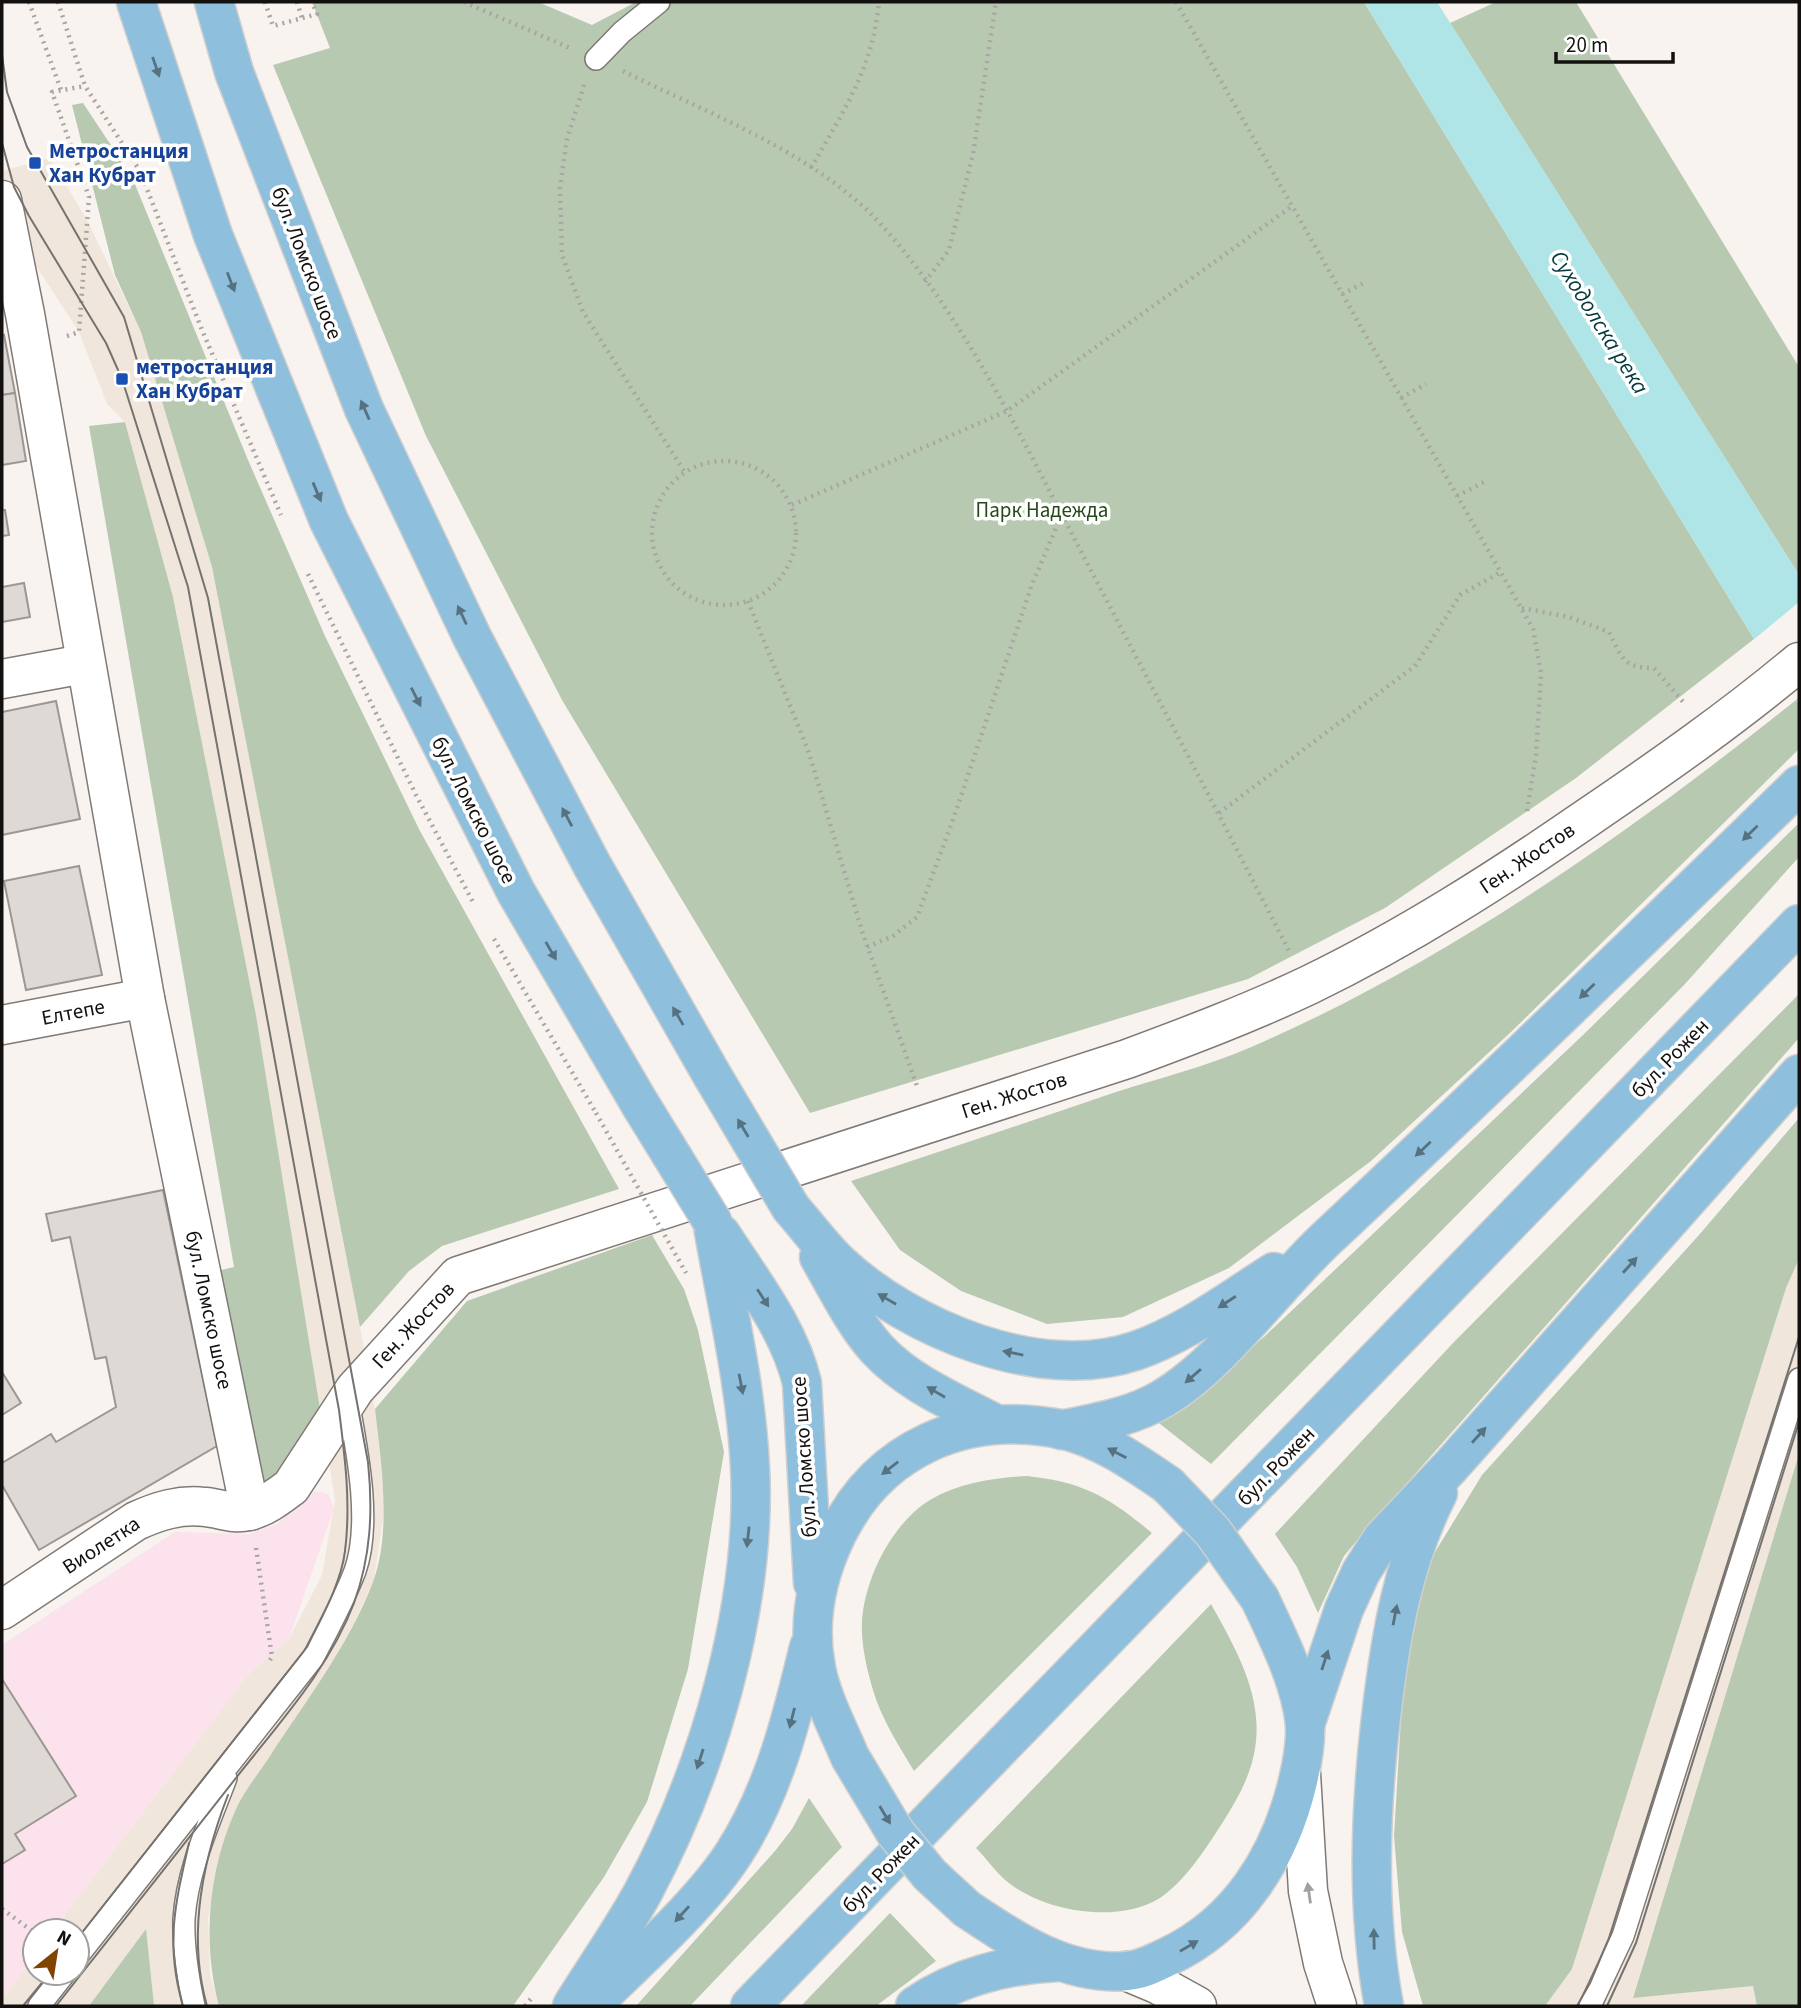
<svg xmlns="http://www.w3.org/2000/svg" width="1801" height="2008" font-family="'Source Sans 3',sans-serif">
<rect width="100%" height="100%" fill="#f8f3ee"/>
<polygon fill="#fbe2ed" points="315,1491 328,1494 334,1508 289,1639 247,1676 53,1931 35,1931 35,1955 2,2000 2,1645 175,1532 249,1534 277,1524"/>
<g fill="#f1e6db">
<polygon points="50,158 87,220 141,332 212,567 360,1327 375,1409 385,1506 374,1580 339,1655 236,1808 223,1848 208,1918 210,1975 219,2006 2,2006 2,2000 35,1955 35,1973 77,1973 77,1931 53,1931 247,1676 289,1639 322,1575 335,1500 256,1015 173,597 125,422 107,404 79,332 33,261 19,228 2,171"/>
<polygon points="1799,1259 1799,1454 1633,1997 1753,1986 1757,2006 1545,2006 1572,1969 1786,1288"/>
</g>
<g fill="#b8c9b2">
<polygon points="312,2 538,2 592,25 636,2 1364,2 1754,639 1576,778 1385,908 1248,979 810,1113 562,700 426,436 273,65 330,48"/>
<polygon points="1496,2 1576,2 1799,367 1799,575 1450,23"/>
<polygon points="83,103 132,177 248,460 325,636 420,831 619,1189 442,1246 409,1271 360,1327 212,567 141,332 115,275 72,105"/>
<polygon points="125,422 173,597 256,1015 321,1415 274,1486 255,1491 209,1273 234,1267 89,426"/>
<path d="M1796,700L1799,705V749L1511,1032L1371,1161L1229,1268L1123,1317L1047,1324L961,1291L900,1250L851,1181C939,1152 1028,1122 1116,1092C1160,1078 1207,1066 1249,1048C1448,962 1628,834 1796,700Z"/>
<polygon points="1799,823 1799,857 1684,985 1211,1464 1155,1420 1177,1411 1265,1336 1583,1035"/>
<polygon points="1799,994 1799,1038 1365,1531 1344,1556 1318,1613 1297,1567 1275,1534 1453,1343"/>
<polygon points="1799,1118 1799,1259 1786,1288 1572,1969 1545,2006 1423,2006 1402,1932 1394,1836 1401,1718 1418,1580 1482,1475 1699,1235"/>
<path d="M652,1235L684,1289L698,1330L724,1452L688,1669L647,1802L604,1877L513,2006H219C202,1942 208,1871 236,1809C244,1791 259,1773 270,1756C307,1699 348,1647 373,1582C392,1530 381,1463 375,1409L467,1301Z"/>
<polygon points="1799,1454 1799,2006 1757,2006 1753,1986 1633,1998"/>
<path d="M1027,1476C1083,1482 1109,1497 1152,1533L914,1771C899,1746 881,1718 873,1690C866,1667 859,1636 863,1611C869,1571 894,1522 930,1500C959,1483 994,1478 1027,1476Z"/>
<path d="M1211,1604C1230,1638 1253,1678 1256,1717C1260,1759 1243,1791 1221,1825C1205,1850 1185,1881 1160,1898C1119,1923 1051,1913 1013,1886C999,1877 988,1860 976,1848Z"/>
<polygon points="809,1798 842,1847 690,2006 636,2006 775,1851 792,1829"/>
<polygon points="890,1913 936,1961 876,2006 801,2006"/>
<polygon points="146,1929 154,2006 89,2006"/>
</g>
<polygon fill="#b0e5e8" points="1364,2 1437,2 1799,575 1799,705 1754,639"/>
<polygon fill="#f8f3ee" points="1799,602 1799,697 1793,702 1752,641"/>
<g fill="#ded9d5" stroke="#9c9793" stroke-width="2">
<polygon points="4,335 15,393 2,395 2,336"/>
<polygon points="15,393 26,461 2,465 2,395"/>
<polygon points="2,510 5,510 9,535 2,536"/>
<polygon points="24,583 30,617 2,622 2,587"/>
<polygon points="56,701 80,819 2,835 2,712"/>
<polygon points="79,866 102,975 26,990 4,881"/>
<polygon points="163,1190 217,1446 39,1550 2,1485 2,1463 51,1434 56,1442 116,1407 106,1357 95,1359 70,1237 52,1241 46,1214"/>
<polygon points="2,1372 21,1403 2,1415"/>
<polygon points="2,1679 76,1796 15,1834 25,1850 2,1864"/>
</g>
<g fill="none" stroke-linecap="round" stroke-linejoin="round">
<defs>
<g id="service">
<polyline points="596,59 622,32 659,2"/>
<path d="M77,1957L313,1658C328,1629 344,1600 355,1571C372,1523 357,1450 348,1401"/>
<polyline points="39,2006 65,1973"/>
<path d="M194,2006C188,1978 183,1949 184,1919C187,1871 209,1823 226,1778"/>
<polyline points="1590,2006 1623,1936 1799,1379"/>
</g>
<g id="minor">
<polyline points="2,200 25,314 145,998 250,1511"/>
<polyline points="2,679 84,664"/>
<polyline points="2,1025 145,998"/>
<path d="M2,1610L136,1521C158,1511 180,1504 205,1507C220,1508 233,1515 248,1511C264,1508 279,1496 291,1487L355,1389L458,1276L1127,1059C1189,1036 1250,1013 1309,985C1408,937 1500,878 1590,816C1662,767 1732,718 1799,662"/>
</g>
<g id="secondary">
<polyline points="1301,1774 1308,1891 1323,1963 1337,2006"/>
<polyline points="1126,1971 1157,1984 1197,2006"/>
</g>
<g id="primary">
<polyline points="136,2 213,235 329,521 516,892 640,1104"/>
<polyline points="214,2 234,72 364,409 472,637 592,865 712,1075"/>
<path d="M791,1208C807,1226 822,1247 840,1264C910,1329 1040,1383 1135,1351C1185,1334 1230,1300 1274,1272"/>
<path d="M721,1234C751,1281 789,1328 802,1383L813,1583"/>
<path d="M819,1257C837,1288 853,1322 877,1349C908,1383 956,1403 996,1424"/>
<path d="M1061,1430C1094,1423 1132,1417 1162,1399C1222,1364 1276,1285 1328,1237C1487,1088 1643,937 1799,785"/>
<polyline points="1305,1725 1344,1609 1361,1572 1382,1539 1451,1466 1799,1074"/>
<path d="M850,1757C838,1728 822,1699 816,1668C807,1621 817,1575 837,1534C880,1447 966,1411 1060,1429C1099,1437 1136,1463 1168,1485"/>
<path d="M967,1909C1015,1941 1066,1976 1127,1971C1142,1970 1154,1963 1167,1957C1238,1924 1280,1857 1298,1781C1302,1764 1306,1741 1305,1724C1300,1680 1278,1638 1260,1599"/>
<path d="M572,2006C595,1969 621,1932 642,1894C708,1772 757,1606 750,1467C746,1384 726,1302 712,1221"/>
<path d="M591,2006C635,1962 700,1906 734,1853C774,1791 792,1718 809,1647"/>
<polyline points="750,2006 1799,924"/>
<path d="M915,2006C956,1977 1009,1964 1058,1962"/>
<path d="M1384,2006C1366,1908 1370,1808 1382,1709C1391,1634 1403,1562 1438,1493"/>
</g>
</defs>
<use href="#service" stroke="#7f7a76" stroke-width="24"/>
<use href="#minor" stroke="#7f7a76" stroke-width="41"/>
<use href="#secondary" stroke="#7f7a76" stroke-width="41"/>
<use href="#primary" stroke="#d0cfcf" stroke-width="41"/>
<g stroke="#a9a5a1" stroke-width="4.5" stroke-dasharray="2 5" stroke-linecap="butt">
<polyline points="29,2 61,90"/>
<polyline points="58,2 85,86 140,171 202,330 281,515"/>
<polyline points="265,2 273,26 317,14 312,2"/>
<polyline points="297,2 302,18"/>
<polyline points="464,2 570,48"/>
<polyline points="1176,2 1533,629 1541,673 1536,755 1527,811"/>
<path d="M623,71C703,111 806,150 870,213C953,297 1018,431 1073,536C1145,674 1218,812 1289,951"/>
<polyline points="584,85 567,139 560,187 562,255 583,312 684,471"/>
<path d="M811,168C843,112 873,68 879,2"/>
<polyline points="925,282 949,250 973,154 996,2"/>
<polyline points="1342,294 1366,282"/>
<polyline points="67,336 79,332 89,197 52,92 85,86"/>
<polyline points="1401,398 1426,384"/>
<circle cx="724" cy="533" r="72"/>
<polyline points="1457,496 1484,482"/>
<polyline points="792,505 1007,411 1291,207"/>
<polyline points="308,574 416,795 474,904"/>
<polyline points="748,601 809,753 862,931 917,1086"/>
<path d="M1522,608L1569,617L1609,632C1622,658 1623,668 1654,668L1684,703"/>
<polyline points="1219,813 1415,666 1460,595 1501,572"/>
<polyline points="494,939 596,1113"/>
<polyline points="867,947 893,936 917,917 954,817 1031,587 1061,516"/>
<polyline points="256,1548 272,1657 270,1660"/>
<polyline points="2,1909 35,1933"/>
<polyline points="525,2006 533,1996"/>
</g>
<use href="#service" stroke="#fff" stroke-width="21"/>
<use href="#minor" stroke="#fff" stroke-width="38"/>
<use href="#secondary" stroke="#fff" stroke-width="38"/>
<use href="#primary" stroke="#8ebfdc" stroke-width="38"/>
<g stroke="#75726f" stroke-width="2">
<path d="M2,55L7,92L27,147L124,317L208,598L368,1462C373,1511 371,1556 354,1603C329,1669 279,1723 236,1778C176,1854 116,1931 56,2006"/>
<path d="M2,143L14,187L29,216L106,343L122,379L188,587L339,1410C345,1457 351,1504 345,1551C341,1584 321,1618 307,1647L77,1939"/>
<polyline points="23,2006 50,1973"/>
<path d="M183,2006C165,1944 175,1904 189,1843"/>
<path d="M207,2006C187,1936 202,1862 228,1795"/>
<polyline points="1577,2006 1590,1983 1609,1938 1799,1337"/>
<polyline points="1607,2006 1636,1943 1799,1422"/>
</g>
<defs>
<g id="primary-bridge">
<polyline points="712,1075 791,1208"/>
<polyline points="640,1104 712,1221"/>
<polyline points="1168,1485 1213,1532 1260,1599"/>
<polyline points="850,1757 895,1832 930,1875 967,1909"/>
</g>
</defs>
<use href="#primary-bridge" stroke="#d0cfcf" stroke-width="41" stroke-linecap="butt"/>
<polyline stroke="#a9a5a1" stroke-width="4.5" stroke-dasharray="2 5" stroke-linecap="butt" points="596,1113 686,1273"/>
<use href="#primary-bridge" stroke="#8ebfdc" stroke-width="38"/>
</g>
<defs><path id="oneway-solid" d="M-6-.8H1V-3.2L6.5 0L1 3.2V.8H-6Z" transform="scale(1.75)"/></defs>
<g fill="#567180">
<use href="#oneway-solid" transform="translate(156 67) rotate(71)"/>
<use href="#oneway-solid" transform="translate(231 282) rotate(69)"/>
<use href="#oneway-solid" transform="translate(365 410) rotate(-114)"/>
<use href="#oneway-solid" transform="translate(317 492) rotate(67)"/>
<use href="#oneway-solid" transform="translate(462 615) rotate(-115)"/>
<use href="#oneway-solid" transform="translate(416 697) rotate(63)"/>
<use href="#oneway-solid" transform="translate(567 817) rotate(-118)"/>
<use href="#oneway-solid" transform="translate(1750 833) rotate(136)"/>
<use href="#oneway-solid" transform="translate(551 951) rotate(60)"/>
<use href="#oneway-solid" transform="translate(1587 991) rotate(136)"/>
<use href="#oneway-solid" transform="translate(678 1016) rotate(-120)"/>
<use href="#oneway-solid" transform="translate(743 1128) rotate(-121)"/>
<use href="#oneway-solid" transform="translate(1423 1149) rotate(137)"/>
<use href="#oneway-solid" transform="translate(1630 1265) rotate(-48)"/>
<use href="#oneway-solid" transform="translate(763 1298) rotate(57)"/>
<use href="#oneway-solid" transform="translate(887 1299) rotate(-150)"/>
<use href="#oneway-solid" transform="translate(1227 1302) rotate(147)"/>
<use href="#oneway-solid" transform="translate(1013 1353) rotate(-169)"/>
<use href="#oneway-solid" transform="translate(1193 1376) rotate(139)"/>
<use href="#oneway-solid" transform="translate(741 1384) rotate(79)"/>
<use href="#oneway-solid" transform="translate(936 1392) rotate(-150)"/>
<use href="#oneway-solid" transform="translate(1479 1435) rotate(-48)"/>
<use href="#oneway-solid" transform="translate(1117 1453) rotate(-153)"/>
<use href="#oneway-solid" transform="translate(890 1468) rotate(142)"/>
<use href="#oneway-solid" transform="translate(748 1537) rotate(96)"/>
<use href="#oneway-solid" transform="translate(1395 1615) rotate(-79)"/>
<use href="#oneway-solid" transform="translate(1325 1660) rotate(-72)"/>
<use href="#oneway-solid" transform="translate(792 1718) rotate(104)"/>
<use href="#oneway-solid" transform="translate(700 1759) rotate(108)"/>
<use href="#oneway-solid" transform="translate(885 1815) rotate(59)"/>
<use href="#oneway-solid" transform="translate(682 1914) rotate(132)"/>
<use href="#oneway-solid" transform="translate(1374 1939) rotate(-91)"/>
<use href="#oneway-solid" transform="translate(1189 1946) rotate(-30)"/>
</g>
<use fill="#a0a09f" href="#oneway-solid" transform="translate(1309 1893) rotate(-98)"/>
<g fill="#1a4fb4" stroke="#fff" stroke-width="2.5">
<rect x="28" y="156" width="14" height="14" rx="3.5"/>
<rect x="115" y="372" width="14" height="14" rx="3.5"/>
</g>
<g text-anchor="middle" stroke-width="7" stroke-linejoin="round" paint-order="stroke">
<g font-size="21" font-weight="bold" fill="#164399" stroke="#fff" text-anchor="start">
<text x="49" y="158">Метростанция<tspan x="49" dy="24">Хан Кубрат</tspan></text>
<text x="136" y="374">метростанция<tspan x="136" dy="24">Хан Кубрат</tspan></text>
</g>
<g font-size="21" fill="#12110f" stroke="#fff">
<text transform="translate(307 263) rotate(69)" y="7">бул. Ломско шосе</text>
<text transform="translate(474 810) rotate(63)" y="7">бул. Ломско шосе</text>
<text transform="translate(1527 858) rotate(-34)" y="7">Ген. Жостов</text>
<text transform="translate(73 1012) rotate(-11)" y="7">Елтепе</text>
<text transform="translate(1670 1058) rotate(-46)" y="7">бул. Рожен</text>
<text transform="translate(1014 1095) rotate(-18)" y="7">Ген. Жостов</text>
<text transform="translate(209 1310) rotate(78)" y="7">бул. Ломско шосе</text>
<text transform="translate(413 1325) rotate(-47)" y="7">Ген. Жостов</text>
<text transform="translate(804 1457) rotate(-94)" y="7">бул. Ломско шосе</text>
<text transform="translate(1276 1466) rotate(-46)" y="7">бул. Рожен</text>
<text transform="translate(101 1545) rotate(-33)" y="7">Виолетка</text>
<text transform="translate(881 1873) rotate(-46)" y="7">бул. Рожен</text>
</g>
<g font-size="21" fill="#274919" stroke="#fff">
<text x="1042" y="517">Парк Надежда</text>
</g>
<g font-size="23" font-style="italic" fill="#05393c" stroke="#fff">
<text transform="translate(1600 322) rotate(58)" y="8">Суходолска река</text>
</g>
</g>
<rect width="1801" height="2008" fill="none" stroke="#12110f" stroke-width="7"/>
<g transform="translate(56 1952) rotate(30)"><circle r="33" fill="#ffffff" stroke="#a0a09f" stroke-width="2"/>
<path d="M0-5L12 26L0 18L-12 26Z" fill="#814400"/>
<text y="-10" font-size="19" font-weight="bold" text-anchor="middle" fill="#12110f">N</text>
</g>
<path d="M1556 52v10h117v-10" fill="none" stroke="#12110f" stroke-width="3.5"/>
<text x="1566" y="52" font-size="21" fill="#12110f" stroke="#ffffff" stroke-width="5" paint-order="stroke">20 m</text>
</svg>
